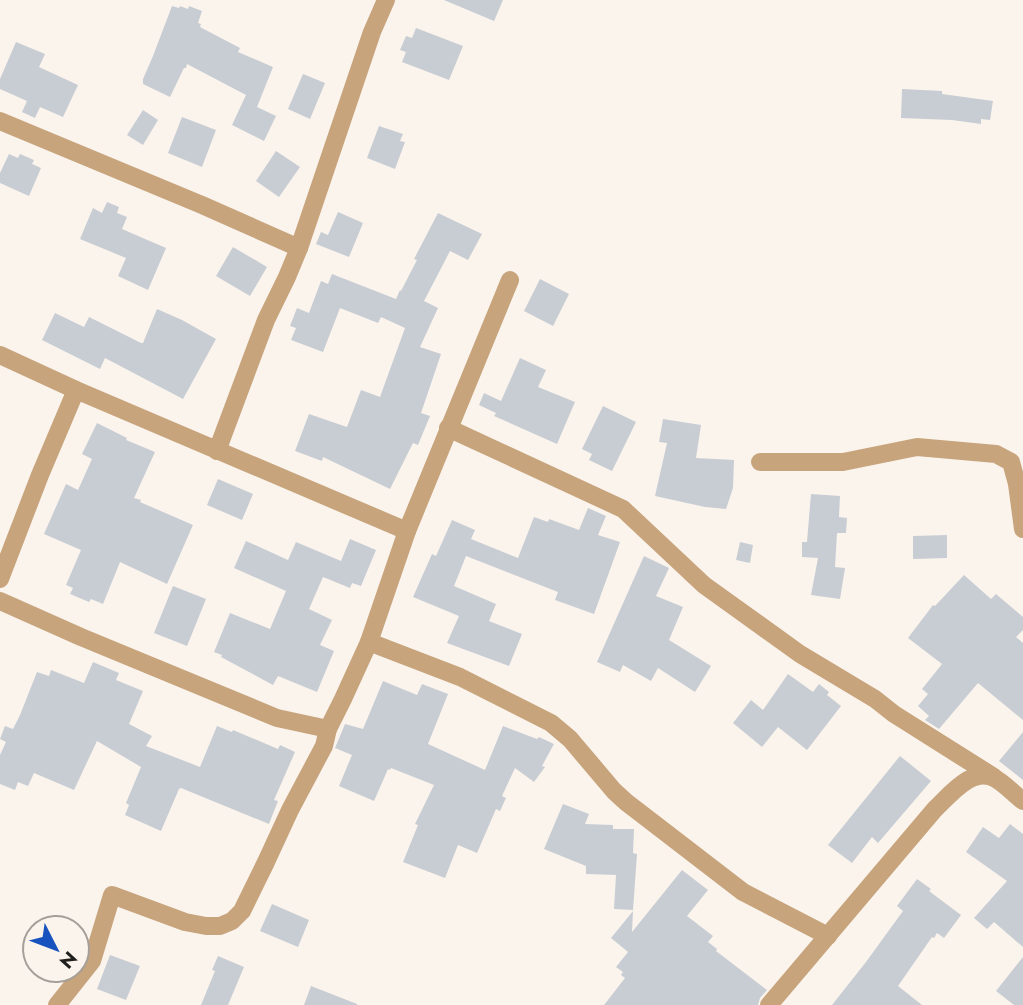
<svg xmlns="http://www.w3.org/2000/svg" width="1023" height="1005" font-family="Jost,sans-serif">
<rect width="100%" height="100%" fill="#fbf4ed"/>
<g fill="#c8cdd4">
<polygon points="444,0 503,0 494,21"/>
<polygon points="172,6 179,8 180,6 188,9 189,6 202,11 198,23 201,24 200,27 240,48 238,52 273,67 257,107 276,116 264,141 232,125 246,95 187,64 186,68 184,68 170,97 143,84 143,79 153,56"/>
<polygon points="416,28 463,46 449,80 402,62 406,52 400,50 406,36 412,38"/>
<polygon points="16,42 45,54 39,67 78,85 63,117 40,107 35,118 22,112 27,101 0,89 0,79"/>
<polygon points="303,74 325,83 310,119 288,109"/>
<polygon points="902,89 942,91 942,94 993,101 990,120 981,119 981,124 952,120 901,118"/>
<polygon points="143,110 158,120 143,145 127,135"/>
<polygon points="182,117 216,130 202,167 168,153"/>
<polygon points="379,126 403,134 400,141 405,142 395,169 367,158"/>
<polygon points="276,151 300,167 279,197 256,181"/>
<polygon points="9,154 18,158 20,154 34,160 32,164 41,168 29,196 0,183 0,173"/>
<polygon points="107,202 119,207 117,213 127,217 122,229 166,248 148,290 118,276 126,258 80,239 93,208 102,213"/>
<polygon points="338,212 363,223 349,257 316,244 321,232 328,235"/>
<polygon points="438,213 482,234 468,260 450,251 424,301 438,308 420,347 441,354 421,413 430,416 418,445 413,443 390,489 323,457 322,461 295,451 309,414 347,427 361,390 380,397 405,328 381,317 378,323 340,308 323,352 291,340 296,328 290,326 297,308 309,313 321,281 328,284 332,274 396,299 400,290 401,291 417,260 414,259"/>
<polygon points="233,247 267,267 250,296 216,276"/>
<polygon points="540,279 569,294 553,326 524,311"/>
<polygon points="157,309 182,320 216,339 183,399 105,358 100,369 42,340 55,313 84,327 89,317 141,343 143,343"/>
<polygon points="520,358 546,370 538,387 575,402 557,444 494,416 496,413 479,405 484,393 501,401"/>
<polygon points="603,406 636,422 612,471 589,460 592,454 582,449"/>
<polygon points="663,419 701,425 696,458 734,460 733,488 726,509 705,507 655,496 667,443 659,442"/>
<polygon points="97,423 127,438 126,440 155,452 134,498 141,500 140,502 193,525 167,584 120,562 103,604 91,599 89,602 70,594 73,588 66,585 81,550 44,534 66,484 78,490 92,459 82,454"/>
<polygon points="218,479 253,494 242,520 207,505"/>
<polygon points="811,494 840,496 839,517 847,518 846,533 837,533 835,567 845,568 840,599 811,595 818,558 802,557 802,542 807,542"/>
<polygon points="588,508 606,516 598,535 620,542 594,614 555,600 558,592 466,556 454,586 496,604 489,621 522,634 509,666 447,643 459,616 413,597 432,554 436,556 452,520 475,530 471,539 518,558 534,517 548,522 549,519 579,530"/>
<polygon points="947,535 947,558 913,559 913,536"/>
<polygon points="350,539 376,550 361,586 352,583 350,588 323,577 309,609 332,620 320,645 334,651 317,692 278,676 273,685 221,657 222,655 214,652 230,613 270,629 286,591 234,568 246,541 288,560 296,542 341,561"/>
<polygon points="740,542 753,545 750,563 736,560"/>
<polygon points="644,556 669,568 656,596 683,607 669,640 711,666 695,692 658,668 651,681 623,665 620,672 597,662"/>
<polygon points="964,575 991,599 996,594 1023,617 1023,630 1016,637 1023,643 1023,720 978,683 939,729 925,720 929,716 918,706 928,694 922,689 942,664 908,638 933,605 935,606"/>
<polygon points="173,586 206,599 187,646 154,633"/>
<polygon points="93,662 119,673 116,680 143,691 129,724 152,736 146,746 200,767 217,726 232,732 233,730 278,749 280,745 295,752 274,800 278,801 269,824 181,788 179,789 161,831 125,815 129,805 126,803 141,767 97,741 74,790 34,773 28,786 18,782 15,790 0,784 0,755 6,742 0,739 5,726 13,729 20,715 37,672 49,676 51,670 84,683"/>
<polygon points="788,674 813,692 819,684 829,692 827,695 841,706 807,750 778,727 762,747 733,723 751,700 763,710"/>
<polygon points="383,681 417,695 422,684 448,694 428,744 485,770 503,726 537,739 539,737 554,744 542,766 545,767 534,782 515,768 502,796 506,798 500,811 496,809 477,853 458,845 445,878 403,862 418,825 415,824 434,785 391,768 390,770 388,769 374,801 339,786 352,755 335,748 345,724 363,729"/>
<polygon points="1023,732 1023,780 999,761"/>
<polygon points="900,756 931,781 878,843 872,837 852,863 828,845"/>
<polygon points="563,804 589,814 585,824 613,825 613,829 634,829 633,853 637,854 633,910 614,909 616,875 586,874 586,866 544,849"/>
<polygon points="1010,824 1023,834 1023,947 994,922 987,929 974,918 1007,881 966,852 983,827 999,838"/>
<polygon points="682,870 708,890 687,916 713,936 708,942 717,949 716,951 767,990 760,998 758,1005 604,1005 625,978 621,975 623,972 616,967 628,952 611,938 633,911 632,932"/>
<polygon points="917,879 931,889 929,891 961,915 944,938 937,933 934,938 932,937 898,986 922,1005 832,1005 866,962 903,911 897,906"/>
<polygon points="272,904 309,920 298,947 260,931"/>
<polygon points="110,955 140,966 126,1000 97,989"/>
<polygon points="218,956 244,967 228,1005 201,1005 215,971 212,970"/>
<polygon points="1023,957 1023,1005 1014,1005 996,991"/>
<polygon points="311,986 357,1004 357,1005 304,1005"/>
</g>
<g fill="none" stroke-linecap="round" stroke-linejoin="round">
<g stroke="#c7a47c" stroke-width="18">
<polyline points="0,121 202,205 299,248"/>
<polyline points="0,355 76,390 407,531"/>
<polyline points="448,428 623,509 704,585 800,654 875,699 894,714 994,777"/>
<polyline points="217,451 266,320 287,277 299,248 372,32 386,0"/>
<polyline points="760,462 843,462 917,447 996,454 1011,462 1017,484 1023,529"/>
<polyline points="0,579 40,475 76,390"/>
<polyline points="0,601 81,637 277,718 328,729"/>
<polyline points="369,642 460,677 551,723 570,739 614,791 626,802 743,892 828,936"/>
<polyline points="57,1005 92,961 112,895 185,922 206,926 220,926 232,921 242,911 266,862 290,810 324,746 328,729 343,699 369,642 407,531 510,280"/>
<path d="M769,1005L935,809C950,795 973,765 996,779C1006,785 1014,794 1023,801"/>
</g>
</g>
<g transform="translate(56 949) rotate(132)"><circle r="33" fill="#fbf4ed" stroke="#a49f99" stroke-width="2"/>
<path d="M0-5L12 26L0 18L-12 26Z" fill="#1752be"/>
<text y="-10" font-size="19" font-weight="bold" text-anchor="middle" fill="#211f1c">N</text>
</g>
</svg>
